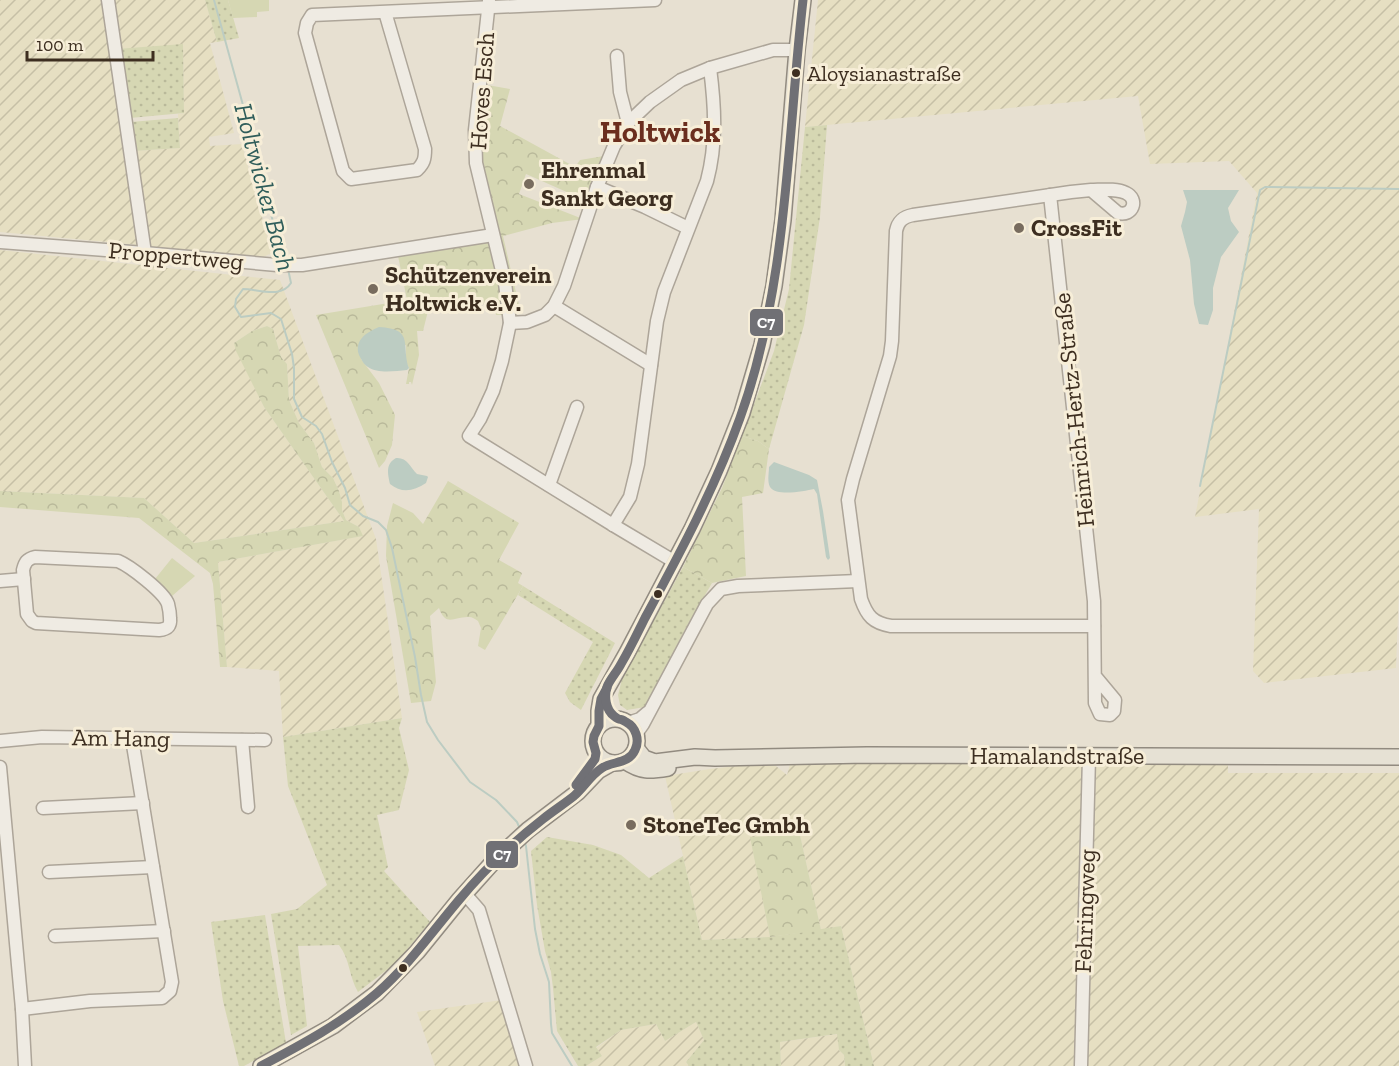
<svg xmlns="http://www.w3.org/2000/svg" width="1399" height="1066" font-family="'Zilla Slab',serif">
<defs>
<pattern id="farmland-furrows" width="10" height="10" patternUnits="userSpaceOnUse" patternTransform="scale(1.5)"><rect width="10" height="10" fill="#e6dfc2"/><path d="M-1 1l2-2M0 10L10 0M9 11l2-2" fill="none" stroke="#c6c0a6"/></pattern>
<pattern id="grass-dots" width="8" height="8" patternUnits="userSpaceOnUse" patternTransform="scale(1.5)"><rect width="8" height="8" fill="#d6d7b3"/><path d="M2 2h.1M6 6h.1" fill="none" stroke="#b9b99a" stroke-width="1.8" stroke-linecap="round"/></pattern>
<pattern id="forest-crowns" width="20" height="18" patternUnits="userSpaceOnUse" patternTransform="scale(1.5)"><rect width="20" height="18" fill="#d6d7b3"/><path d="M2 6a3 3 0 1 1 6 0M12 15a3 3 0 1 1 6 0" fill="none" stroke="#b9b99a"/></pattern>
</defs>
<rect width="100%" height="100%" fill="#e7e0d1"/>
<g fill="url(#farmland-furrows)">
<polygon points="0,0 102,0 139,245 0,232"/>
<polygon points="109,0 205,0 217,42 210,43 234,133 209,137 210,146 242,144 272,253 261,258 148,248 134,151 180,148 178,114 184,113 183,45 116,49"/>
<polygon points="818,0 1399,0 1399,589 1396,668 1264,683 1253,671 1259,509 1195,517 1257,193 1229,161 1150,164 1138,96 805,127"/>
<polygon points="0,250 280,280 376,539 402,718 283,737 279,671 227,667 218,562 362,536 359,527 346,520 342,510 342,502 339,491 333,478 322,467 314,443 299,423 289,400 287,364 281,357 273,329 267,326 252,331 234,343 264,407 344,521 194,543 144,498 0,491"/>
<polygon points="864,762 1085,763 1079,1066 874,1066 841,926 821,930 800,835 751,838 770,937 702,940 665,776 710,769 746,765 776,766 787,775 790,764"/>
<polygon points="1152,764 1228,764 1228,773 1399,773 1399,1066 1085,1066 1086,1002 1093,860 1093,765"/>
<polygon points="502,1000 522,1066 435,1066 417,1012"/>
<polygon points="696,1022 704,1040 686,1062 689,1066 586,1066 602,1056 596,1048 621,1030 656,1024 665,1041"/>
<polygon points="838,1034 839,1050 844,1055 845,1066 781,1066 780,1042"/>
</g>
<g fill="url(#grass-dots)">
<polygon points="205,0 228,0 239,38 217,42"/>
<polygon points="183,44 184,113 130,118 116,49"/>
<polygon points="178,118 180,148 134,151 131,122"/>
<polygon points="827,125 820,217 804,325 769,449 758,441 742,436 774,351 789,289 805,127"/>
<polygon points="683,567 712,583 687,626 645,707 627,710 620,705 618,695 622,679"/>
<polygon points="523,586 615,643 581,710 570,702 565,693 593,642 518,595"/>
<path d="M402,718L399,728L409,770L399,810L377,815L388,867L384,871L430,922L396,963L358,992C349,977 350,959 339,945L298,946L307,1026L291,1035L271,914L297,909L327,885L288,786L283,737Z"/>
<polygon points="547,837 593,845 621,855 649,878 683,856 702,940 770,937 841,926 874,1066 845,1066 844,1055 839,1050 837,1034 780,1042 781,1066 689,1066 686,1062 704,1040 696,1022 665,1041 656,1024 621,1030 596,1047 602,1056 586,1066 578,1066 557,1031 553,988 551,972 545,951 537,905 531,851"/>
<polygon points="265,915 286,1043 244,1066 239,1066 223,1001 211,922"/>
</g>
<g fill="url(#forest-crowns)">
<polygon points="476,83 510,89 500,126 575,167 580,160 604,156 587,201 526,174 519,194 583,219 552,223 503,236 521,314 496,315 493,298 484,305 482,298 470,299 471,305 428,311 423,331 417,331 419,355 412,385 411,382 409,382 409,384 406,384 409,368 406,362 406,345 361,359 379,383 395,415 392,445 385,461 379,468 316,315 407,300 398,256 490,239 480,202"/>
<polygon points="267,326 273,329 281,357 287,364 289,400 299,423 314,443 322,467 333,478 339,491 342,502 342,510 346,520 359,527 363,536 218,562 227,667 220,667 213,584 210,573 139,518 0,507 0,491 144,498 194,543 344,521 264,407 236,351 234,343 252,331"/>
<polygon points="742,436 758,441 769,449 763,493 742,497 746,576 712,583 683,567 722,488"/>
<path d="M448,481L519,523L499,560L522,573L518,583L523,586L485,650L478,646L481,628L478,621C475,619 472,617 469,617C455,616 446,628 439,608L430,616L436,682L431,701L411,703L386,556L387,526L393,503L413,513L423,524Z"/>
<polygon points="800,835 821,930 770,937 750,837"/>
</g>
<g fill="#d6d7b3">
<polygon points="228,0 269,0 269,11 257,12 257,17 233,18"/>
<polygon points="172,558 195,576 172,596 155,582 155,579"/>
</g>
<g fill="#bcccc2">
<polygon points="1183,190 1239,190 1228,208 1231,221 1239,232 1221,257 1213,288 1213,310 1208,325 1199,324 1194,304 1190,260 1181,226 1185,212 1187,202"/>
<path d="M379,327C415,329 401,345 409,368L407,370C395,371 378,374 368,367C364,365 361,359 359,355C354,340 367,332 379,327Z"/>
<path d="M396,458C407,457 410,467 417,474L427,476L428,477L426,483C414,491 402,494 390,484C388,474 385,464 396,458Z"/>
<path d="M774,462L809,475L817,480L823,511L830,558L828,560L826,557L817,494L814,489C804,491 777,497 770,487C767,481 769,473 769,467Z"/>
</g>
<g fill="none" stroke-linecap="round" stroke-linejoin="round">
<g stroke="#bcccc2" stroke-width="2">
<polyline points="214,0 267,192 272,218 286,261"/>
<path d="M288,269L291,283C281,299 258,289 243,289L236,299L235,307L241,317L271,313L281,319L292,354L294,368V399L302,417L316,426L322,434L332,462L345,488L350,505L363,516L378,522L386,530L392,548L415,657L421,695L427,722L438,740L470,782L496,800L517,822L520,829"/>
<polyline points="1200,486 1260,190 1265,187 1399,189"/>
<polyline points="524,840 526,846 535,929 540,954 549,982 551,1024 552,1033 572,1066"/>
</g>
<defs>
<g id="minor">
<polyline points="108,0 145,253"/>
<polyline points="489,1 475,130 476,163 505,283 510,323 502,361 493,391 480,419 469,436 613,525 675,562"/>
<path d="M385,12L425,149C425,159 424,163 417,170L351,179L343,171L305,33L307,23L312,15L655,0"/>
<polyline points="617,56 620,92 628,123"/>
<polyline points="597,187 645,207 688,228"/>
<path d="M1091,190C1101,190 1116,188 1126,193C1139,199 1133,217 1118,213L1091,190L1071,192L913,215C903,217 898,221 896,231L892,341L890,356L853,479L848,500L861,599C867,616 873,623 891,626H1094"/>
<polyline points="1050,195 1094,601 1095,703 1100,714 1110,715 1114,711 1115,700 1095,676"/>
<polyline points="0,242 145,253 277,265 302,265 493,235"/>
<polyline points="554,306 651,365"/>
<polyline points="510,323 527,322 545,315 554,306 564,286 597,187 614,146 628,123 650,102 681,80 710,68 773,50 797,50"/>
<polyline points="549,485 577,407"/>
<path d="M613,525L630,497L638,464L657,321L664,292L707,181C717,143 715,107 710,68"/>
<path d="M35,557L118,561C130,566 164,592 168,604C169,608 170,614 170,618C171,627 167,629 159,630L36,623L32,621L27,614L23,570C25,562 27,559 35,557Z"/>
<polyline points="0,581 24,579"/>
<polyline points="628,723 640,719 647,713"/>
<polyline points="636,734 643,724 707,604 721,589 738,586 858,581"/>
<polyline points="242,740 248,807"/>
<polyline points="0,741 42,737 265,740"/>
<polyline points="0,767 22,1009 25,1066"/>
<polyline points="43,808 143,803"/>
<polyline points="49,872 153,867"/>
<polyline points="465,894 479,910 526,1066"/>
<polyline points="55,936 164,931"/>
<polyline points="22,1009 90,1001 162,998 170,991 172,982 132,739"/>
<polyline points="1081,1066 1089,757"/>
</g>
<g id="major">
<circle cx="615" cy="741" r="22"/>
<polyline points="599,726 599,711 601,699 627,653 692,529 719,471 742,413 762,345 774,286 783,220 797,50 803,0"/>
<polyline points="636,748 644,758 655,762 695,757 715,758 867,755 1399,757"/>
<path d="M625,761C641,772 650,771 668,768"/>
<polyline points="261,1066 333,1026 377,993 417,952 460,899 494,861 528,830 578,792 598,771 612,763"/>
</g>
</defs>
<use href="#minor" stroke="#ada599" stroke-width="15"/>
<use href="#major" stroke="#928b80" stroke-width="18"/>
<use href="#minor" stroke="#efebe3" stroke-width="12"/>
<use href="#major" stroke="#e6e1d4" stroke-width="15"/>
<defs>
<g id="bus-1">
<polyline points="576,785 595,759 596,753 593,742 594,736 599,726 599,711 601,699 607,688"/>
<path d="M261,1066C301,1045 342,1023 377,993C408,966 432,932 459,900C484,870 512,843 543,819C553,811 564,804 574,796C584,787 591,775 602,768C613,761 629,764 635,750C640,740 636,727 626,722C616,716 623,723 614,716C606,710 604,697 607,687C610,679 617,672 621,664C630,649 637,634 645,618C680,553 715,488 740,418C788,284 787,140 803,0"/>
</g>
</defs>
<use href="#bus-1" stroke="#f7eed8" stroke-width="14"/>
<use href="#bus-1" stroke="#707075" stroke-width="9"/>
</g>
<g fill="#3d2e20" stroke="#f7eed8" stroke-width="2">
<circle cx="796" cy="73" r="5"/>
<circle cx="658" cy="594" r="5"/>
<circle cx="403" cy="968" r="5"/>
</g>
<g fill="#786c5e" stroke="#f7eed8" stroke-width="2">
<circle cx="529" cy="184" r="6"/>
<circle cx="1019" cy="228" r="6"/>
<circle cx="373" cy="289" r="6"/>
<circle cx="631" cy="825" r="6"/>
</g>
<g text-anchor="middle" stroke-width="6" stroke-linejoin="round" paint-order="stroke">
<g font-size="22" fill="#3d2e20" stroke="#f7eed8" text-anchor="start">
<text x="807" y="81">Aloysianastraße</text>
</g>
<g font-size="24" fill="#3d2e20" stroke="#f7eed8">
<text transform="translate(482 91) rotate(-86)" y="8">Hoves Esch</text>
<text transform="translate(176 256) rotate(5)" y="8">Proppertweg</text>
<text transform="translate(1074 410) rotate(-96)" y="8">Heinrich-Hertz-Straße</text>
<text transform="translate(121 738) rotate(1)" y="8">Am Hang</text>
<text x="1057" y="764">Hamalandstraße</text>
<text transform="translate(1085 911) rotate(-88)" y="8">Fehringweg</text>
</g>
<g font-size="24" font-weight="bold" fill="#3d2e20" stroke="#f7eed8" text-anchor="start">
<text x="541" y="178">Ehrenmal<tspan x="541" dy="28">Sankt Georg</tspan></text>
<text x="1031" y="236">CrossFit</text>
<text x="385" y="283">Schützenverein<tspan x="385" dy="28">Holtwick e.V.</tspan></text>
<text x="643" y="833">StoneTec Gmbh</text>
</g>
<g font-size="26" font-style="italic" fill="#2f5d5a" stroke="#f7eed8">
<text transform="translate(265 187) rotate(75)" y="9">Holtwicker Bach</text>
</g>
<g font-size="30" font-weight="bold" fill="#6b2e1e" stroke="#f7eed8">
<text x="660" y="142">Holtwick</text>
</g>
</g>
<g stroke="#f7eed8" stroke-width="2">
<rect x="749" y="308" width="35" height="29" rx="6" fill="#707075"/>
<rect x="485" y="840" width="34" height="29" rx="6" fill="#707075"/>
</g>
<g font-size="16" text-anchor="middle" font-weight="bold" fill="#fff">
<text x="766" y="328">C7</text>
<text x="502" y="860">C7</text>
</g>
<path d="M27 51v9h126v-9" fill="none" stroke="#3d2e20" stroke-width="3"/>
<text x="36" y="51" font-size="18" fill="#3d2e20" stroke="#f7eed8" stroke-width="4.5" paint-order="stroke">100 m</text>
</svg>
